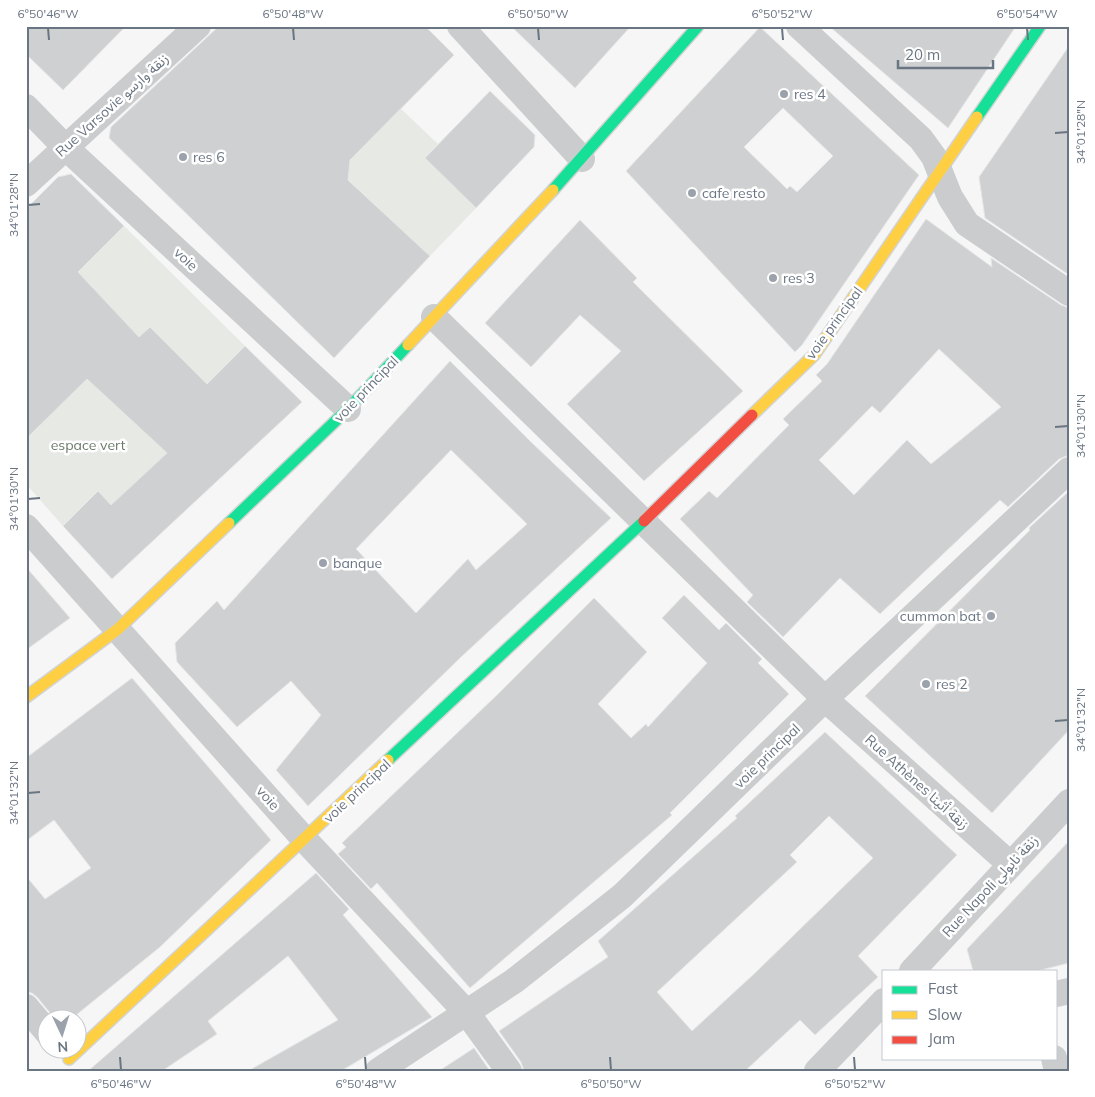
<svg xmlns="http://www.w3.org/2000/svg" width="1095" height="1097" font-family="Mulish,'Noto Sans Arabic',sans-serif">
<rect width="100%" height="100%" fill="#f6f6f6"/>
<g fill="#e6e9e4">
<polygon points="401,109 438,144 425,158 476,208 430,256 339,171"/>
<polygon points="124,226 245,346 207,384 150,327 139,337 78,272"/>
<polygon points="87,379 167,453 111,505 97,491 63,526 26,484 26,439"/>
</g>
<g fill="#cfd0d1" stroke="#e6e6e6" fill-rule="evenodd">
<polygon points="26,26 126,26 63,90 26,54"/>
<polygon points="219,26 425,26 454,55 350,160 348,180 430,256 334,358 109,138 111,127"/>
<polygon points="511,26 631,26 575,88"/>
<polygon points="829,26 1016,26 948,128"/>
<path d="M760,27L919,175L802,345L795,352L626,171ZM783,108L833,156L797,192L790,186L787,189L744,147Z"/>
<polygon points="1069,46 1069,275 985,218 979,177"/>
<polygon points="490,91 535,135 534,147 476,208 425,158"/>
<polygon points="71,174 124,226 78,272 139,337 150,327 207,384 245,346 302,402 112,579 63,526 98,491 111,505 167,453 87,379 26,439 26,209 58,177"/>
<path d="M926,219L992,267L991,258L1061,305L1069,308V455L1059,459L1008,507L1000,500L880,614L840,578L783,637L747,602L753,595L680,519L709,491L717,498L789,425L783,419L822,381L816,375L827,364ZM939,349L1001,407L931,464L907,440L854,495L819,460L872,406L880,413Z"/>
<polygon points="580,220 637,278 633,282 743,391 644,481 567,404 621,351 580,315 531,367 485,323"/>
<path d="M450,361L530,441L611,518L460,658L308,806L276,770L321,715L291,681L237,727L177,662L175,643L217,601L224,610ZM451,450L527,524L476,570L468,559L416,613L356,549Z"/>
<polygon points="1069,491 1069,730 992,813 865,696 1030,530 1029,528"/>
<polygon points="26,567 70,618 26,650"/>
<polygon points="684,595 719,630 726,623 762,659 758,663 789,694 670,813 672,815 470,988 377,883 371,889 338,854 346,847 342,843 498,694 594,598 647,652 598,704 631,738 646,724 648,727 707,663 662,618"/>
<polygon points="132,678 271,840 160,947 70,1020 56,1020 37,997 32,993 26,992 26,876 45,899 91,868 54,820 26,841 26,758"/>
<path d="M825,732L957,855L858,956L878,977L815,1035L800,1020L745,1071H524L521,1062L499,1031L608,957L598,941L737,818L735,816ZM829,816L873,858L755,973L692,1031L657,992L797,862L790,855Z"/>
<polygon points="1069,841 1069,963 1037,971 973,971 967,949"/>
<polygon points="316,873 349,909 343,915 432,1017 341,1071 248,1071 338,1020 288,956 208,1021 217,1034 162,1071 88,1071"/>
<polygon points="474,1048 490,1071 439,1071"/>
</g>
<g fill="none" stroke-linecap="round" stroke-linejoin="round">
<defs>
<g id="fast">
<polyline points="977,117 1040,26"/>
<polyline points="553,190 698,26"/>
<polyline points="229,523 348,409 408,345"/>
<polyline points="388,760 644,521"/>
</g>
<g id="slow">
<polyline points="408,345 553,190"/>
<polyline points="752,415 814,355 977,117"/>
<polyline points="26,697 118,629 229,523"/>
<polyline points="69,1059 388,760"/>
</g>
<polyline id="jam" points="644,521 752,415"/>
</defs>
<use href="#fast" stroke="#d2d3d4" stroke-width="14"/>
<use href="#slow" stroke="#d2d3d4" stroke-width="14"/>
<use href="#jam" stroke="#d2d3d4" stroke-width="14"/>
<g stroke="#cbcccd" stroke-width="26">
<polyline points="460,26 582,159"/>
<polyline points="799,26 921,139 934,157 950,197 967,224 1069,293"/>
<polyline points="26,107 65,147 348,409"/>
<polyline points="26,184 198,26"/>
<polyline points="434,317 825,699 1010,864"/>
<polyline points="26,527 305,840 467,1013 509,1071"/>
<polyline points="912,971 1069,802"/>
<polyline points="1056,994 1069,991"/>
<polyline points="26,1007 48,1033"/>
<polyline points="1054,1058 1057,1071"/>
<polyline points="378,1071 514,981 622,896 825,699 1069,470"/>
<polyline points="817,1071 884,1001"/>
</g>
<use href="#fast" stroke="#16e098" stroke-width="11"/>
<use href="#slow" stroke="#ffcf43" stroke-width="11"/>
<use href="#jam" stroke="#f24e42" stroke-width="11"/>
</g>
<path fill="none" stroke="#6a7582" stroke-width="2" d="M48,28L49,40M293,28L294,40M538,28L539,40M782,28L783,40M1027,28L1028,40M1055,133L1068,132M28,205L40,204M1055,427L1068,426M28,499L40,498M1055,721L1068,720M28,793L40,792M120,1057L121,1070M365,1057L366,1070M610,1057L611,1070M854,1057L855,1070"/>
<g fill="#9ba2ab" stroke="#fff" stroke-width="2">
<circle cx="784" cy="94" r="5"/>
<circle cx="183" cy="157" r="5"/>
<circle cx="692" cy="193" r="5"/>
<circle cx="773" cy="278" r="5"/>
<circle cx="323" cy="563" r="5"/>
<circle cx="991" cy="616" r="5"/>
<circle cx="926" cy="684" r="5"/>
</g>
<g text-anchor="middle" stroke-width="5" stroke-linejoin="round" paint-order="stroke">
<g font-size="14" fill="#6a7582" stroke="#fff" text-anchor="start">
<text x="794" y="99">res 4</text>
<text x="193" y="162">res 6</text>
<text x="702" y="198">cafe resto</text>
<text x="783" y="283">res 3</text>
<text x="333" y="568">banque</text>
<text x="981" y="621" text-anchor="end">cummon bat</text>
<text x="936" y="689">res 2</text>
</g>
<g font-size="14" fill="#6a7582" stroke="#fff">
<text transform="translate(112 105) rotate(-42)" y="5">Rue Varsovie زنقة وارسو</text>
<text transform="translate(186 259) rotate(43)" y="5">voie</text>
<text transform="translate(834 323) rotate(-54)" y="5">voie principal</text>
<text transform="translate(366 389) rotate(-46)" y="5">voie principal</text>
<text transform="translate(767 756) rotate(-44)" y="5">voie principal</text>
<text transform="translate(917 782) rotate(42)" y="5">Rue Athènes زنقة أثينا</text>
<text transform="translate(357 791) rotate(-43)" y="5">voie principal</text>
<text transform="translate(268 798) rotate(48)" y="5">voie</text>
<text transform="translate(990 886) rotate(-47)" y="5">Rue Napoli زنقة نابولي</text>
</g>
<g font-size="14" fill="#697a68" stroke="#fff">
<text x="88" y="450">espace vert</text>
</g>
</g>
<rect width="1095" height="1097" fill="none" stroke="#ffffff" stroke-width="55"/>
<rect x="882" y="970" width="175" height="90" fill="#ffffff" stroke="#c3c8cd"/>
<rect x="892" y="986" width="25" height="8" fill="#16e098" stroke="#c3c8cd"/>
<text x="928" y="994" font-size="15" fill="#6a7582">Fast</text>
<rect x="892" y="1011" width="25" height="8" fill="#ffcf43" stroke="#c3c8cd"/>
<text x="928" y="1020" font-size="15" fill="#6a7582">Slow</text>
<rect x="892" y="1036" width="25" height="8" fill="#f24e42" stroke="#c3c8cd"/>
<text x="928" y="1044" font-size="15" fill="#6a7582">Jam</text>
<g transform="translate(62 1034) rotate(176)"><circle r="24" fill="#ffffff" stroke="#c3c8cd"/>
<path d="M0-4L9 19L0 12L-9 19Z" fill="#9ba2ab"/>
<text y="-8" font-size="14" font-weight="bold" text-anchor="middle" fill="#6a7582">N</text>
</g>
<path d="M898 60v8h95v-8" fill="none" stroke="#6a7582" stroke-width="2.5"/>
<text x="905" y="60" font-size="15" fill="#6a7582" stroke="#ffffff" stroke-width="4" paint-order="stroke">20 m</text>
<rect x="28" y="28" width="1040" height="1042" fill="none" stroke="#6a7582" stroke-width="2"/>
<g font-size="12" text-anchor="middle" fill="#6a7582">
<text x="48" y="18">6°50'46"W</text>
<text x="293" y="18">6°50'48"W</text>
<text x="538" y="18">6°50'50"W</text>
<text x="782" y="18">6°50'52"W</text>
<text x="1027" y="18">6°50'54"W</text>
<text transform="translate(1081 132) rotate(-90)" y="4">34°01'28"N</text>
<text transform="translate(14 205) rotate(-90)" y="4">34°01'28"N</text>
<text transform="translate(1081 426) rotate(-90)" y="4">34°01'30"N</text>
<text transform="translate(14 499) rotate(-90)" y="4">34°01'30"N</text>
<text transform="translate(1081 720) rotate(-90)" y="4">34°01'32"N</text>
<text transform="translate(14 793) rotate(-90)" y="4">34°01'32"N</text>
<text x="121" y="1088">6°50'46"W</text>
<text x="366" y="1088">6°50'48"W</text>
<text x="611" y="1088">6°50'50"W</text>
<text x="855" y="1088">6°50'52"W</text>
</g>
</svg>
